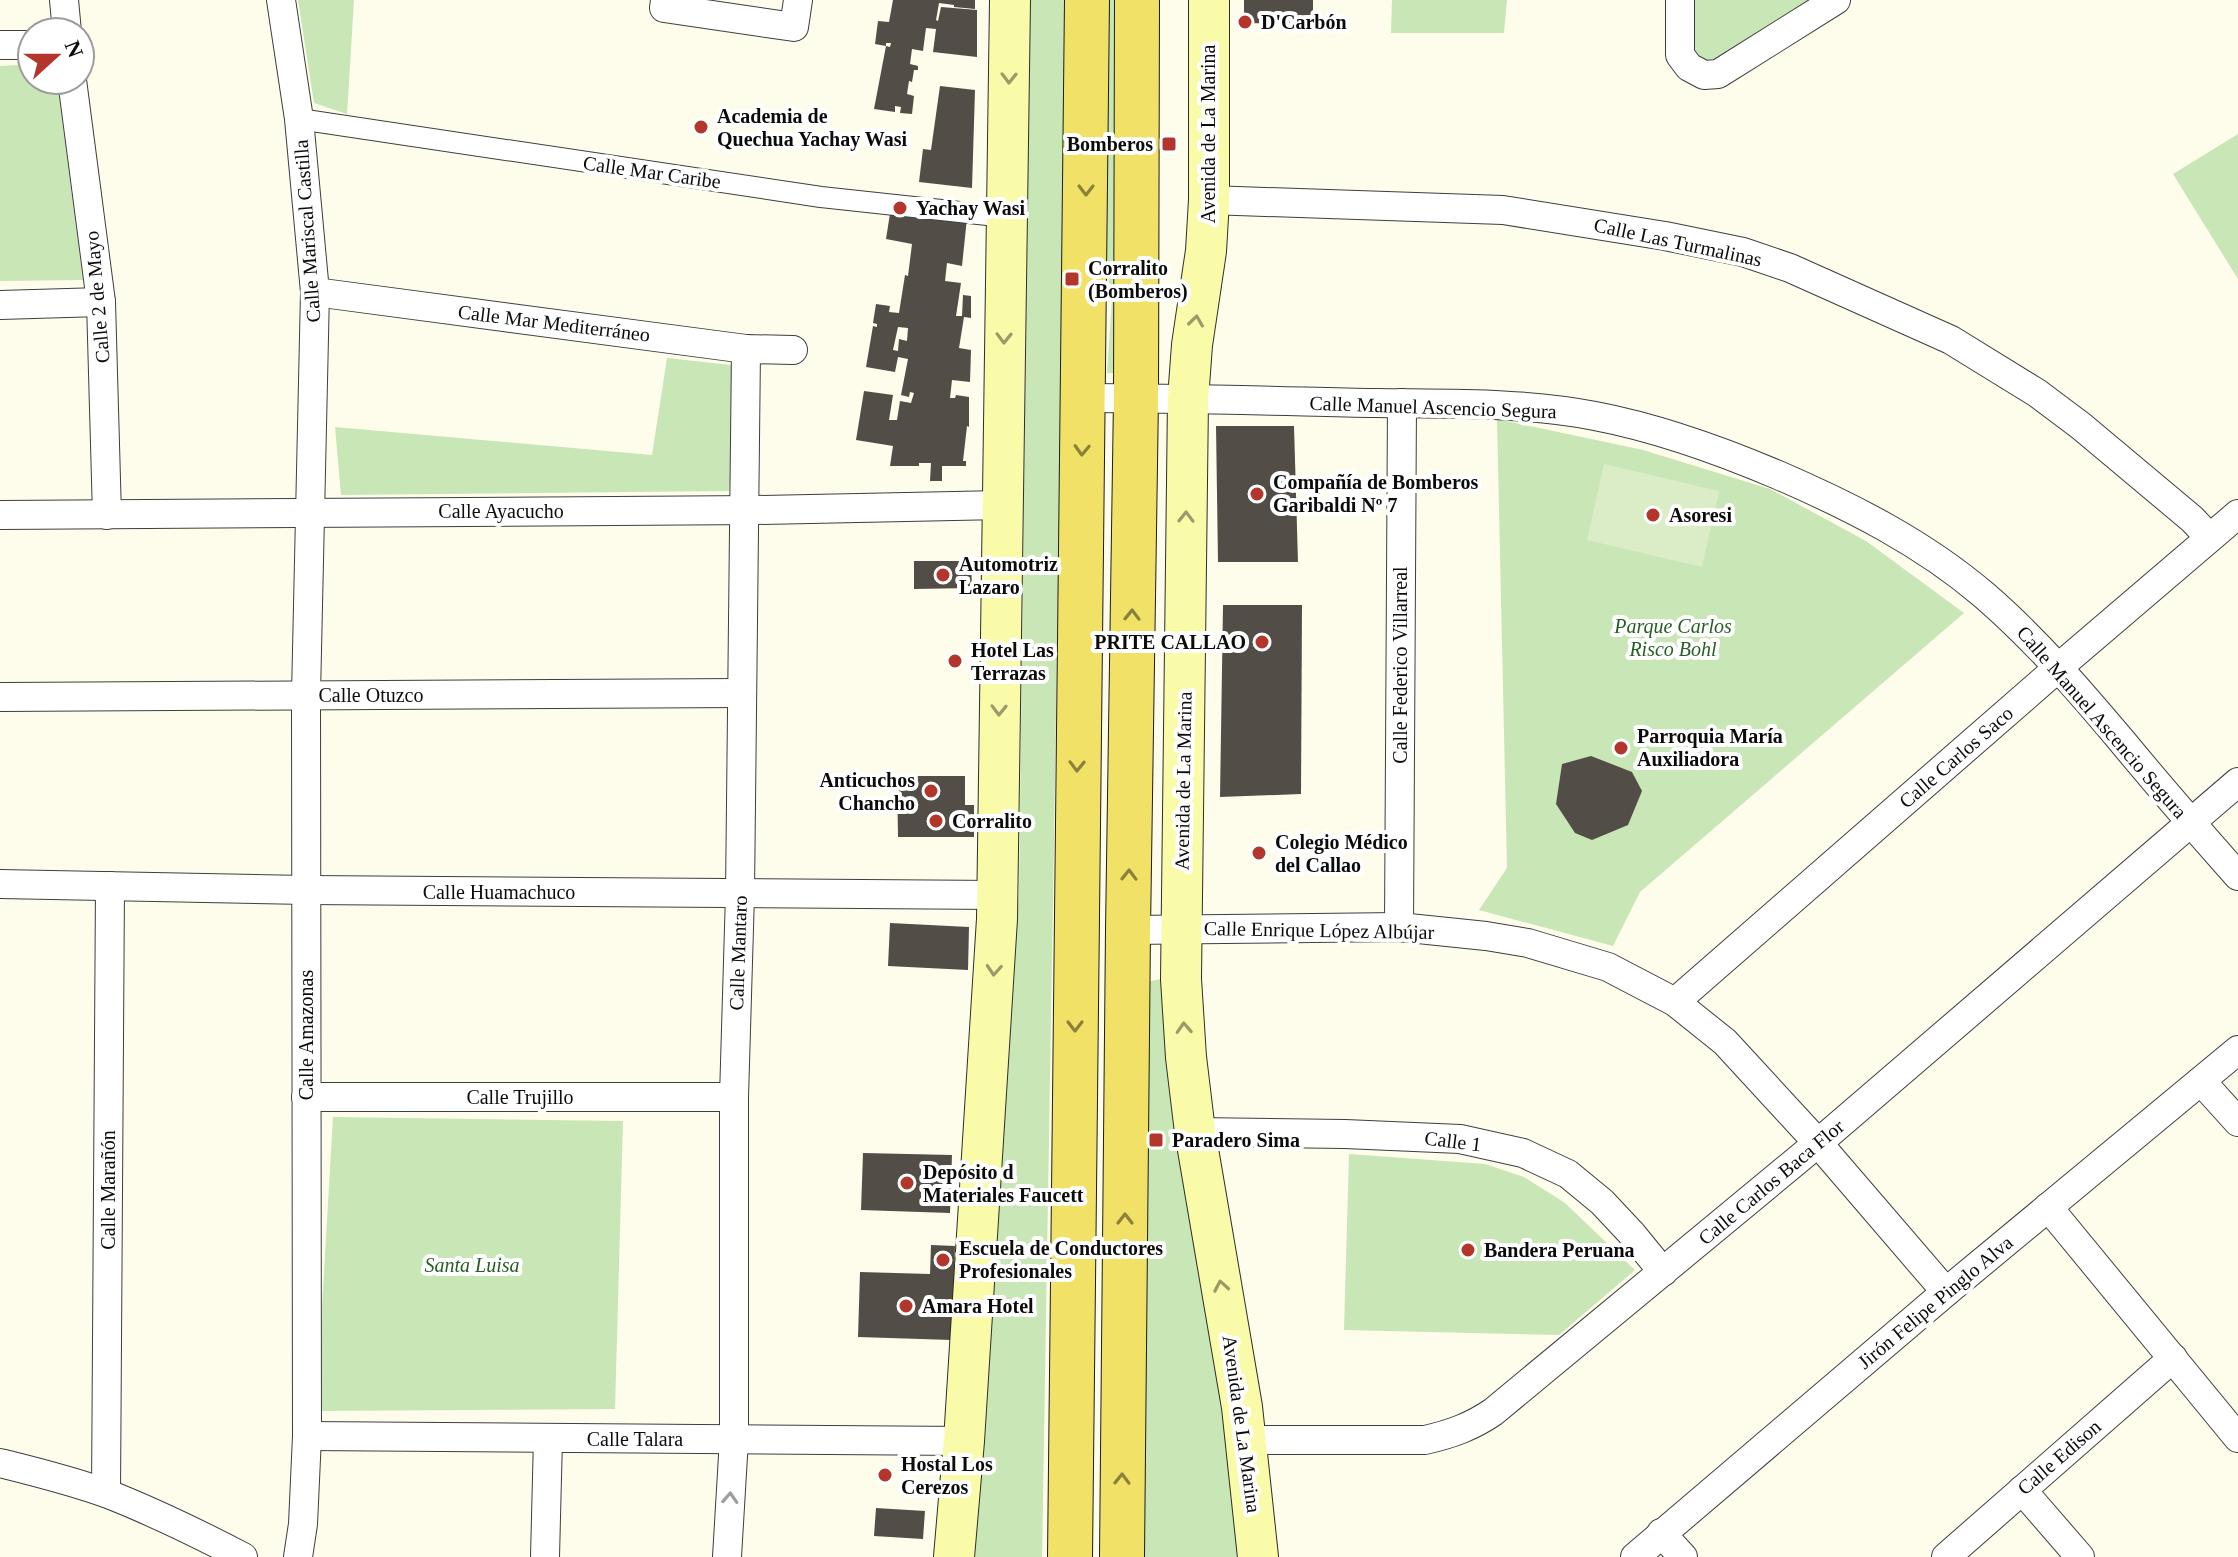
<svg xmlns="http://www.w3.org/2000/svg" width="2238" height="1557" font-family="Georgia,serif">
<rect width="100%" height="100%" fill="#fefcea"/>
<g fill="#c9e6b6">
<polygon points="298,0 354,0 347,114 314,103"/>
<polygon points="1030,0 1068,0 1042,1557 975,1557 1019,892"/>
<polygon points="1101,0 1126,0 1123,373 1107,373 1112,299 1101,242"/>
<polygon points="1392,0 1507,0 1504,33 1391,33"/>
<polygon points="1692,0 1811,0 1711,64 1691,55"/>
<polygon points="32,64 32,80 57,80 83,280 0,281 0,66"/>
<polygon points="2238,134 2238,279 2173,174"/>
<polygon points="667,358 740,366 729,491 341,495 335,427 652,455"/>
<polygon points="1497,419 1643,450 1770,489 1866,541 1964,613 1640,892 1613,946 1479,910 1507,868"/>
<polygon points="1165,978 1232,1444 1242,1557 1138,1557 1142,983"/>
<polygon points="333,1117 623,1121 615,1409 316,1411"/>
<polygon points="1349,1154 1485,1164 1524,1177 1565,1203 1635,1270 1559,1335 1344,1330"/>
</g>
<polygon fill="#dbedc7" points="1604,464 1719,491 1702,567 1587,540"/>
<g fill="#534d48" fill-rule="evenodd">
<polygon points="893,0 975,0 975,9 954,7 954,5 939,3 936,20 938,21 941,7 977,10 977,57 933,52 936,29 926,28 923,51 912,49 910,64 918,66 918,70 914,70 912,82 909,81 907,94 914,96 912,114 900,113 901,107 895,106 895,112 874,109 886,46 890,47 891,43 886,43 886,46 875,44 878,21 889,22"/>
<polygon points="1244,0 1313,0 1313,24 1244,23"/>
<polygon points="940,86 975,90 972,188 919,182 923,149 931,150"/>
<path d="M891,207L967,218L962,266L947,263L945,281L961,283L956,316H962L963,295L971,296V318L964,317L959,348L971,350L970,382L952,380L950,398H955L956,395L969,397V427L967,426L963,461H966V466H942V481H930L931,463H919V466H890L893,446L856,440L864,391L893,395L889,420H897L900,401L911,403L914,393L910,392L909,397L901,395L908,359L898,357L895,372L866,367L873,326L877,327V324L873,323L876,304L890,306L889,312L899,313L905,275L908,276L912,244L886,239ZM898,327L908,328L907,341L899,339L898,351L893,350Z"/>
<polygon points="1216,426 1294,426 1298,562 1218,562"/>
<polygon points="914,561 971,561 972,588 914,589"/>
<polygon points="1223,605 1302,605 1301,794 1220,797"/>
<polygon points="1591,756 1632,772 1642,791 1628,825 1592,840 1575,833 1556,804 1562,764"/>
<polygon points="897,776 965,776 965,805 974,805 974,837 898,837"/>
<polygon points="890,923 969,927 968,970 888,966"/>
<polygon points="863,1153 952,1155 950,1213 861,1210"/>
<polygon points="931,1245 955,1246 952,1340 858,1337 860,1272 930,1274"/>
<polygon points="876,1508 925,1511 923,1539 874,1536"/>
</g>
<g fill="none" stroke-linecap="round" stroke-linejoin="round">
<defs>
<polyline id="pedestrian" points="299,119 821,197 1006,217"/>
<g id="minor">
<polyline points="64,0 67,32"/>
<polyline points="281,0 299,119 315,292 306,695 307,1436 303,1524 298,1557"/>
<polyline points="665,0 664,8 794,27 798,0"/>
<polyline points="1680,0 1680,55 1689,67 1704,75 1718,74 1836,0"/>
<polyline points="0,45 32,45"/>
<polyline points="72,80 101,302 107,515"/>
<polyline points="1209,200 1503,210 1665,236 1743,252 1790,268 1951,340 2037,393 2081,426 2192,519 2209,537"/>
<polyline points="315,292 746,349 793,350"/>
<polyline points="0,305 101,302"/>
<path d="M1083,398C1181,398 1279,401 1376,403C1449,404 1523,402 1595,416C1658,428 1719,450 1778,475C1852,507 1923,543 1984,595C2035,639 2078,689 2121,740C2159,786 2198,831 2238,876"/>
<polyline points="0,515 757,510 1002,505"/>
<polyline points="0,697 742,693"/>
<polyline points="0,884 306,890 997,895"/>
<polyline points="1399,927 1402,403"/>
<polyline points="1128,930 1399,927 1486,936 1528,943 1608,967 1675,1002 1725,1042 1818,1143 1946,1292"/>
<polyline points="1675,1002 2059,667 2238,514"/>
<polyline points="2201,1081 2238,1122"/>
<polyline points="306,1097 734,1097"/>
<polyline points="1195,1132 1345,1134 1460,1139 1523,1153 1568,1174 1602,1202 1632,1234 1663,1272"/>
<polyline points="2048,1207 2238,1438"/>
<polyline points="307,1436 964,1441"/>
<path d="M1247,1440H1425C1451,1434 1471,1427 1493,1412L1818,1143L2238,782"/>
<path d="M0,1463C36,1472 73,1481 108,1494C154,1512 199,1534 243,1557"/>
<polyline points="2022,1490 2080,1557"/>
<polyline points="106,1493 110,886"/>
<polyline points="1661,1533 1683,1557"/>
<polyline points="545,1557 548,1438"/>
<polyline points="727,1557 734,1439 734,1097 740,894 746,349"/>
<polyline points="1635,1557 1946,1292 2238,1050"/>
<polyline points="1946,1557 2173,1358"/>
</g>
<g id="secondary">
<polyline points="1209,0 1209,200 1206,251 1192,345 1188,399 1181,979 1186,1057 1195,1132 1242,1407 1258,1557"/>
<polyline points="954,1557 964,1441 997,919 1010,0"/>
</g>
<g id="primary">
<polyline points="1070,1557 1087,0"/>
<polyline points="1122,1557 1128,930 1136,398 1137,0"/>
</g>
</defs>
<use href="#pedestrian" stroke="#3e3e3e" stroke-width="22"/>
<use href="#minor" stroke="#3e3e3e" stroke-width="30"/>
<use href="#secondary" stroke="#2d2d2d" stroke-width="42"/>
<use href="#primary" stroke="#1c1c1c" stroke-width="46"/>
<use href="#pedestrian" stroke="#fff" stroke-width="20"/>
<use href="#minor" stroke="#fff" stroke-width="28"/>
<use href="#secondary" stroke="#f9fba8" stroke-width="40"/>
<use href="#primary" stroke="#f1e166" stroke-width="44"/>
</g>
<defs><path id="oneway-chevron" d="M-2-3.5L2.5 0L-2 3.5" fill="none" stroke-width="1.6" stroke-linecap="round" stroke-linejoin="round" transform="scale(2)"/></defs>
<g stroke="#9a9b69">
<use href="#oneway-chevron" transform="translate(1009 78) rotate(91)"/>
<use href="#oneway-chevron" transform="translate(1196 321) rotate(-82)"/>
<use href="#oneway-chevron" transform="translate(1004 338) rotate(91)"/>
<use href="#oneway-chevron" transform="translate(1186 517) rotate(-89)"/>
<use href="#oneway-chevron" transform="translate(999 710) rotate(91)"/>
<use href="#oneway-chevron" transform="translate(994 970) rotate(94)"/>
<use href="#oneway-chevron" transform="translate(1184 1028) rotate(-93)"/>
<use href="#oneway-chevron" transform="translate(1221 1286) rotate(-100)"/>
</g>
<g stroke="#8a813d">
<use href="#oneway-chevron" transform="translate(1086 190) rotate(90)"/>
<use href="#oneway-chevron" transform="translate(1082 450) rotate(92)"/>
<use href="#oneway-chevron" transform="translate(1132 615) rotate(-89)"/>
<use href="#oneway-chevron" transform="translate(1077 766) rotate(91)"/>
<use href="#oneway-chevron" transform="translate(1129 875) rotate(-89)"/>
<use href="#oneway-chevron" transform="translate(1075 1026) rotate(90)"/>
<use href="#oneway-chevron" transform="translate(1125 1219) rotate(-90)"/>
<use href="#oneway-chevron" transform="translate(1122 1479) rotate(-89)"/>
</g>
<use stroke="#9d9d9d" href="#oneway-chevron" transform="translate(730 1498) rotate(-87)"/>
<g fill="#b2362b" stroke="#fff" stroke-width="3">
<circle cx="1245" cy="22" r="8"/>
<circle cx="701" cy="127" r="8"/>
<rect x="1161" y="136" width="16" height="16" rx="4"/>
<circle cx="900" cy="208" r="8"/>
<rect x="1064" y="271" width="16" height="16" rx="4"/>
<circle cx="1257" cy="494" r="8"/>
<circle cx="1653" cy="515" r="8"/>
<circle cx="943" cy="575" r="8"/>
<circle cx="1262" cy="642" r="8"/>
<circle cx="955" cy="661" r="8"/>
<circle cx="1621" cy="748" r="8"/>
<circle cx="931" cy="791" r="8"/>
<circle cx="936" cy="821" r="8"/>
<circle cx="1259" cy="853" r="8"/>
<rect x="1148" y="1132" width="16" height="16" rx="4"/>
<circle cx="907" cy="1183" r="8"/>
<circle cx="1468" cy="1250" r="8"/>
<circle cx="943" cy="1260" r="8"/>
<circle cx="906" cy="1306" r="8"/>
<circle cx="885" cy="1475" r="8"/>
</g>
<g text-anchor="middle" stroke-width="8" stroke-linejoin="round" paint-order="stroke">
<g font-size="20" font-weight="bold" fill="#0b0b0b" stroke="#fff" text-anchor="start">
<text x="1261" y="29">D'Carbón</text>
<text x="717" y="123">Academia de<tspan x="717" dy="23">Quechua Yachay Wasi</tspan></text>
<text x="1153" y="151" text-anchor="end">Bomberos</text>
<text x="916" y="215">Yachay Wasi</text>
<text x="1088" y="275">Corralito<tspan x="1088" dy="23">(Bomberos)</tspan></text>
<text x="1273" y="489">Compañía de Bomberos<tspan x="1273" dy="23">Garibaldi Nº 7</tspan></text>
<text x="1669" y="522">Asoresi</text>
<text x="959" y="571">Automotriz<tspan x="959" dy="23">Lazaro</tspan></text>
<text x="1246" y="649" text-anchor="end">PRITE CALLAO</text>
<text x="971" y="657">Hotel Las<tspan x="971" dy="23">Terrazas</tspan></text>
<text x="1637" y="743">Parroquia María<tspan x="1637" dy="23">Auxiliadora</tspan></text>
<text x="915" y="787" text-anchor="end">Anticuchos<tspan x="915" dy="23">Chancho</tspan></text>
<text x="952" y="828">Corralito</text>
<text x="1275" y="849">Colegio Médico<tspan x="1275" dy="23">del Callao</tspan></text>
<text x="1172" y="1147">Paradero Sima</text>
<text x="923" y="1179">Depósito d<tspan x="923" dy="23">Materiales Faucett</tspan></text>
<text x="959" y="1255">Escuela de Conductores<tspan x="959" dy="23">Profesionales</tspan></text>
<text x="1484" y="1257">Bandera Peruana</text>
<text x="922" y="1313">Amara Hotel</text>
<text x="901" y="1471">Hostal Los<tspan x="901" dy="23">Cerezos</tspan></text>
</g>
<g font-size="20" fill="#0b0b0b" stroke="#fff">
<text transform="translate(1208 134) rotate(-90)" y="7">Avenida de La Marina</text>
<text transform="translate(652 172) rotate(8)" y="7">Calle Mar Caribe</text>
<text transform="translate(307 231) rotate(-94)" y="7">Calle Mariscal Castilla</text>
<text transform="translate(1678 242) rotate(12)" y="7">Calle Las Turmalinas</text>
<text transform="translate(97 297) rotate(-95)" y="7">Calle 2 de Mayo</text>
<text transform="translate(554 323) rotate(7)" y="7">Calle Mar Mediterráneo</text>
<text transform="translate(1433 407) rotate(2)" y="7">Calle Manuel Ascencio Segura</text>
<text x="501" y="518">Calle Ayacucho</text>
<text transform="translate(1400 665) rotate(-90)" y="7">Calle Federico Villarreal</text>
<text x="371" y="702">Calle Otuzco</text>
<text transform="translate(2102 722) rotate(49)" y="7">Calle Manuel Ascencio Segura</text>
<text transform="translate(1956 757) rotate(-41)" y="7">Calle Carlos Saco</text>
<text transform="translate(1183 781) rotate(-89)" y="7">Avenida de La Marina</text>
<text x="499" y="899">Calle Huamachuco</text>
<text transform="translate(1319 930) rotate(1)" y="7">Calle Enrique López Albújar</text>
<text transform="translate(738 953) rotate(-88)" y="7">Calle Mantaro</text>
<text transform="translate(306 1035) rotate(-90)" y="7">Calle Amazonas</text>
<text x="520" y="1104">Calle Trujillo</text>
<text transform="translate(1453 1141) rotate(7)" y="7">Calle 1</text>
<text transform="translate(1771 1182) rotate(-40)" y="7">Calle Carlos Baca Flor</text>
<text transform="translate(108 1190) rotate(-90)" y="7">Calle Marañón</text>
<text transform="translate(1935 1302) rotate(-40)" y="7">Jirón Felipe Pinglo Alva</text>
<text transform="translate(1242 1424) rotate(82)" y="7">Avenida de La Marina</text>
<text x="635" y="1446">Calle Talara</text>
<text transform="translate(2059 1457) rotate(-41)" y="7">Calle Edison</text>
</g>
<g font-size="20" font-style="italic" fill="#255e20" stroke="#fff">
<text x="1673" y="633">Parque Carlos<tspan x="1673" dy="23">Risco Bohl</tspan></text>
<text x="472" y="1272">Santa Luisa</text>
</g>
</g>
<g transform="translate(56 56) rotate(69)"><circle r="38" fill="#ffffff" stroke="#9d9d9d" stroke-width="2"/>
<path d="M0-6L14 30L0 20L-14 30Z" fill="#b2362b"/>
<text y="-12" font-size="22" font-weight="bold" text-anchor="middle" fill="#0b0b0b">N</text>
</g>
</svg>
